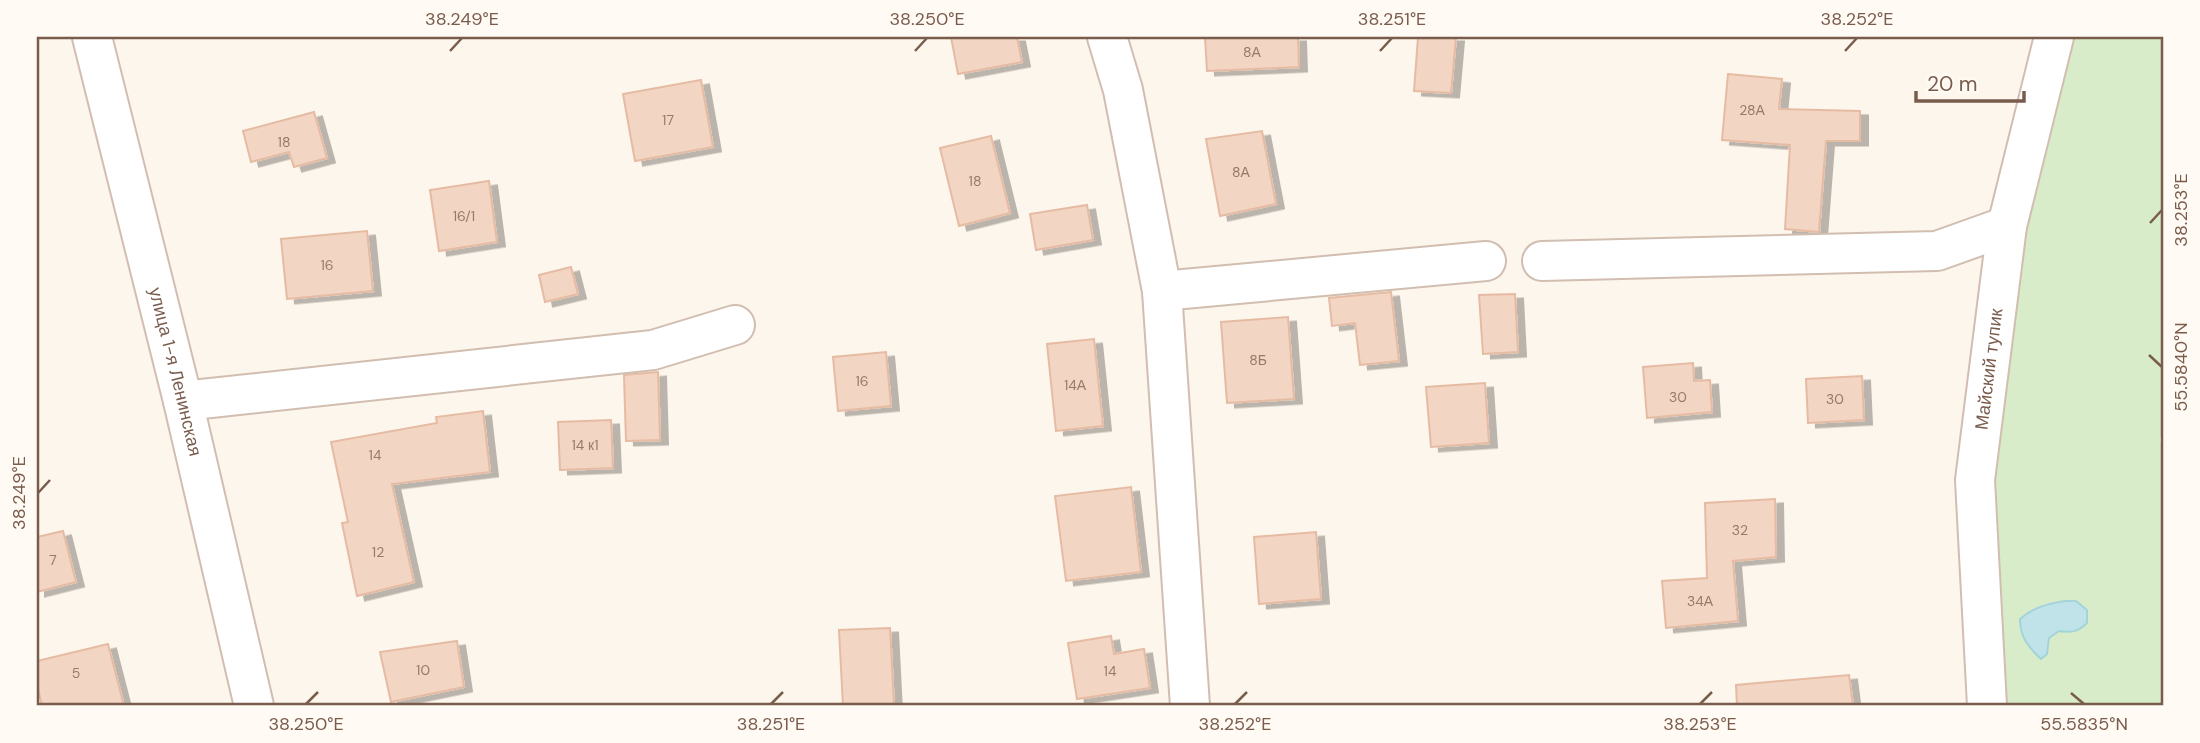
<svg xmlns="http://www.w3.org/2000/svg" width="2200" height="743" font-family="'DM Sans',sans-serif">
<defs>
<filter id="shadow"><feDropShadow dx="8" dy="4.5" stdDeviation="0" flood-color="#0004"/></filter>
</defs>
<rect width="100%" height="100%" fill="#fdf6ec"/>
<polygon fill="#d8ecc9" points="2065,37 2163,37 2163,428 2160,440 2163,448 2163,706 2003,706 1994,477 2005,313"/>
<path fill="#bfe3e8" stroke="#a5d3da" stroke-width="2" d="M2065,601H2076L2087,610V623C2078,632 2071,633 2059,631L2049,638L2047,654L2041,659C2028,647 2020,637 2020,619C2034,607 2047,604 2065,601Z"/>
<g fill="#f3d5c3" stroke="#e6bba3" stroke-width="2" filter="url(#shadow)">
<polygon points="951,37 1017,37 1022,62 958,74"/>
<polygon points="1205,37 1298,37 1299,67 1207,71"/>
<polygon points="1418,37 1456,37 1451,93 1414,91"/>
<polygon points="1728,74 1782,79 1779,109 1860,111 1860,141 1826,141 1819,232 1785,229 1790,145 1722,140"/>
<polygon points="701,80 713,147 635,161 623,94"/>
<polygon points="314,112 327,158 294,167 289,152 251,162 243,131"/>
<polygon points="1262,131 1276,204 1220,216 1206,139"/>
<polygon points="991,136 1010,213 959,226 940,148"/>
<polygon points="489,181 497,242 439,251 430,190"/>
<polygon points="1087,205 1093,240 1036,250 1030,214"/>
<polygon points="367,231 373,291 287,299 281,239"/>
<polygon points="571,267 578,294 545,302 539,275"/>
<polygon points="1391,292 1399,361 1360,365 1355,323 1332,326 1329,298"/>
<polygon points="1515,294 1518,352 1483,354 1479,295"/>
<polygon points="1288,317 1294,399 1227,403 1221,322"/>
<polygon points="1094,339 1103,426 1056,431 1047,344"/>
<polygon points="886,352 891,406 838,411 833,357"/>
<polygon points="1693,363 1694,381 1710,380 1712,412 1647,418 1643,367"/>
<polygon points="658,372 660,440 626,441 624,375"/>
<polygon points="1862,376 1864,420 1808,423 1806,379"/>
<polygon points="1485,383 1489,443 1431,447 1426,387"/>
<polygon points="483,411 490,472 392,484 414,582 357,596 342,523 348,522 331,442 437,423 436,417"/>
<polygon points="611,420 613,468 560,470 558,422"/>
<polygon points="1131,487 1141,572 1066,581 1055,496"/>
<polygon points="1775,499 1776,557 1733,561 1738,621 1666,628 1662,581 1707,578 1705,503"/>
<polygon points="63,531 76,582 37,592 37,537"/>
<polygon points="1316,532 1321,599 1259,604 1254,537"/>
<polygon points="890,628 894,706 843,706 839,630"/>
<polygon points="1111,636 1114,654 1144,649 1150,688 1077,699 1068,643"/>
<polygon points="457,641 464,687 391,702 380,652"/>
<polygon points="108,644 124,706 42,706 37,684 37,661"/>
<polygon points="1849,675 1853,706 1737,706 1736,685"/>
</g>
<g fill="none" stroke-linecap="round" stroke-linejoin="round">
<defs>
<g id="minor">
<path id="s1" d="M92,37L183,401L254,706"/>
<polyline points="1107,37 1123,90 1162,291 1190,706"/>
<polyline points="1542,261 1937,251 2007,226"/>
<polyline points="1162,291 1486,261"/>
<polyline points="183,401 653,350 735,325"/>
<path id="s2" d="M1987,706L1975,480L2007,226L2054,37"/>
</g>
</defs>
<use href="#minor" stroke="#d1beb0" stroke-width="42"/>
<use href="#minor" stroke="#fff" stroke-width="38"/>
</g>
<path fill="none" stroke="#7a5c4d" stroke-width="2.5" d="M450,51L462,38M915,51L927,38M1380,51L1392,38M1845,51L1857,38M2150,223L2162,210M2149,355L2162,367M38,493L50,480M2071,693L2084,704M306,704L318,692M771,704L783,692M1235,704L1247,692M1700,704L1712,692"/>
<g text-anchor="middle" stroke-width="6" stroke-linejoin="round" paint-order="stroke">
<g font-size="14" fill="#987a6a">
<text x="1252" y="57">8А</text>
<text x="1752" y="115">28А</text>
<text x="668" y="125">17</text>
<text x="284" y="147">18</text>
<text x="1241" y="177">8А</text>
<text x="975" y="186">18</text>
<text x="464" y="221">16/1</text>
<text x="327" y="270">16</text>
<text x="1258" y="365">8Б</text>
<text x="862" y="386">16</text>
<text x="1075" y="390">14А</text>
<text x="1678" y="402">30</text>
<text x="1835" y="404">30</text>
<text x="585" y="450">14 к1</text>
<text x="375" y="460">14</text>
<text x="1740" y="535">32</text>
<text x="378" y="557">12</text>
<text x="53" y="565">7</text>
<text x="1700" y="606">34А</text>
<text x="423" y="675">10</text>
<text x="1110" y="676">14</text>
<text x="76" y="678">5</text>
</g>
<g font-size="18" fill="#7a5c4d" stroke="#fffaf3">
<text dy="6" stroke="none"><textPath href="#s2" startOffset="338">Майский тупик</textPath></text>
<text dy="6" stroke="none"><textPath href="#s1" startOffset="345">улица 1-я Ленинская</textPath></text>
</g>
</g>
<rect width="2200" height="743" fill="none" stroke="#fffaf3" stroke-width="77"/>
<path d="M1916 91v10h108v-10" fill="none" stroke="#7a5c4d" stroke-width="3.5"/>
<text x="1927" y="91" font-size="21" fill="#7a5c4d" stroke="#fffaf3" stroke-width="5" paint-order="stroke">20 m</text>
<rect x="38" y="38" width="2124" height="666" fill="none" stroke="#7a5c4d" stroke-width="2.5"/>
<g font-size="18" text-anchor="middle" fill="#7a5c4d">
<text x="462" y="25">38.249°E</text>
<text x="927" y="25">38.250°E</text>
<text x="1392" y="25">38.251°E</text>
<text x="1857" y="25">38.252°E</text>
<text transform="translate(2181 210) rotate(-90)" y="6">38.253°E</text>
<text transform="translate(2181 367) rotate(-90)" y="6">55.5840°N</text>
<text transform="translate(19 493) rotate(-90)" y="6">38.249°E</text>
<text x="306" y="730">38.250°E</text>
<text x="771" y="730">38.251°E</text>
<text x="1235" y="730">38.252°E</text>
<text x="1700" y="730">38.253°E</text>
<text x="2084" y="730">55.5835°N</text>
</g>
</svg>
